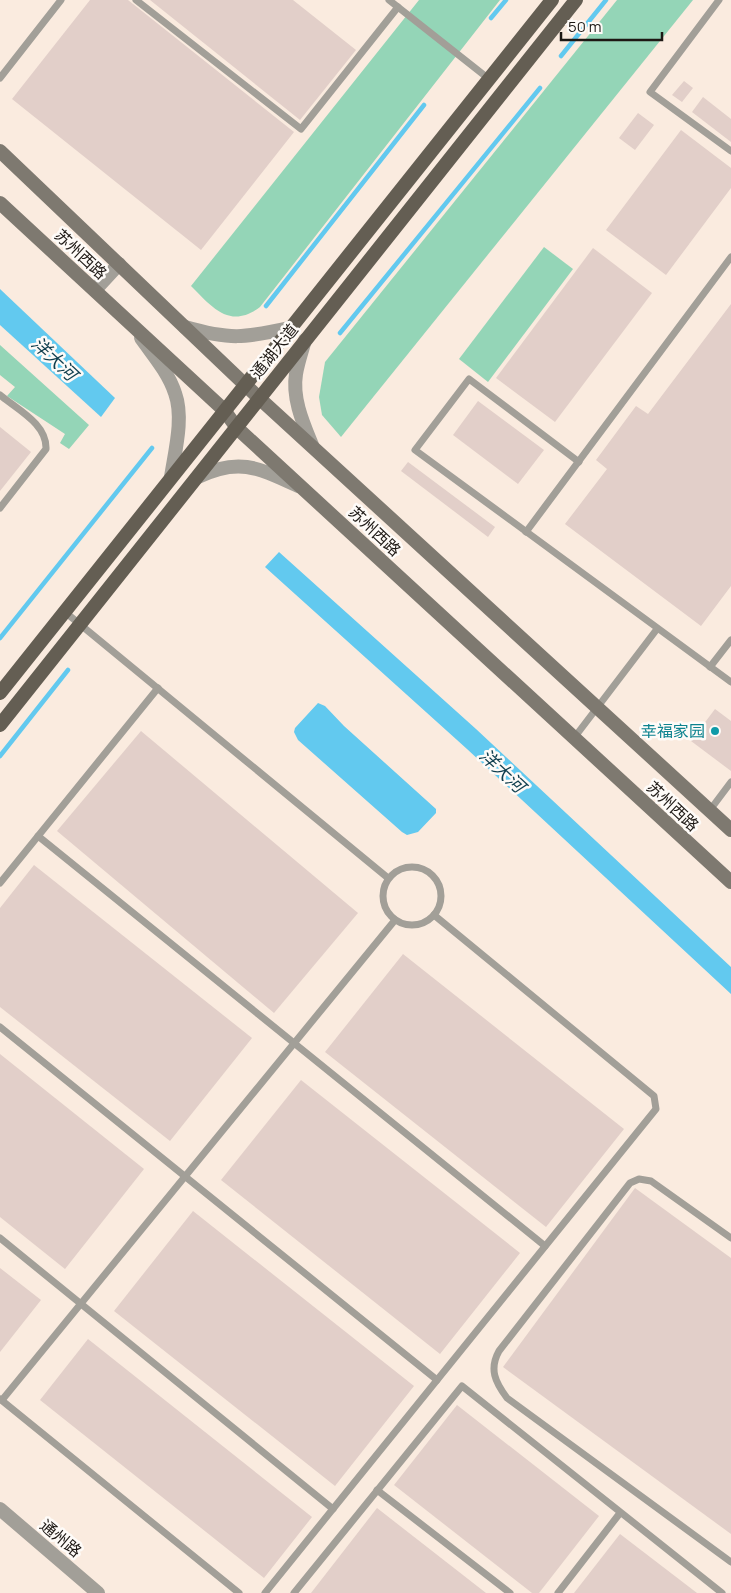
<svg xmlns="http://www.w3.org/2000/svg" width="731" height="1593" font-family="Manrope,'Noto Sans SC',sans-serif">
<rect width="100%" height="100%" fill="#faebdf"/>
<g fill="#94d5b7">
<path d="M419,0H500L260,307C230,330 212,307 191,286Z"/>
<polygon points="617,0 693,0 341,437 322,415 319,397 325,362"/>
<polygon points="544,247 573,269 488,382 459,359"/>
<polygon points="0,345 89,425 69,449 60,443 65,434 7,396 15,387 0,375"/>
</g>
<g fill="#62c9ef">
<polygon points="0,289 115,398 101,417 0,325"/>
<polygon points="279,552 476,729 731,967 731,994 467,749 265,567"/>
<polygon points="318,703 325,706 344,726 436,809 436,813 418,832 407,835 402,832 298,740 294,732 295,728"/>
</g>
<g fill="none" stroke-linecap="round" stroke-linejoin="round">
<g stroke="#62c9ef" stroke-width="4.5">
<polyline points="491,18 506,0"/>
<polyline points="561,56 606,0"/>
<polyline points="266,306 424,105"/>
<polyline points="340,333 540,88"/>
<polyline points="0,638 152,448"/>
<polyline points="0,756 68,670"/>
</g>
</g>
<g fill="#e2cfc9">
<polygon points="90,0 128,0 294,132 201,250 12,99"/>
<polygon points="150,0 293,0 356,50 300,120"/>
<polygon points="684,81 693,88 682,102 672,95"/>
<polygon points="703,97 731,119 731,142 692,112"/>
<polygon points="638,113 654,125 635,150 619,138"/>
<polygon points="681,130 731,168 731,188 666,275 606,230"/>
<polygon points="593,248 652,293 555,422 496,378"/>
<polygon points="731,304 731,586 701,626 565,524 607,469 596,460 636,406 648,414"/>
<polygon points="478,401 544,450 518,484 453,435"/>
<polygon points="0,427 31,452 0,491"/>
<polygon points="408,462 495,527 488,537 401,471"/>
<polygon points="715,709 731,721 731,771 691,741"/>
<polygon points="141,731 358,913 274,1013 57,831"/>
<polygon points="34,865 252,1038 170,1141 0,1007 0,908"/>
<polygon points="403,954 624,1129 546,1227 325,1052"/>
<polygon points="0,1054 144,1169 65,1269 0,1217"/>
<polygon points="301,1080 520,1253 440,1354 221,1180"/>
<polygon points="635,1188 731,1258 731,1534 503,1367"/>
<polygon points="193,1211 414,1386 335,1486 114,1311"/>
<polygon points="0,1268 41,1300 0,1352"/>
<polygon points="88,1339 312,1517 264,1578 40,1400"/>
<polygon points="457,1405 599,1516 539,1593 532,1593 394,1485"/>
<polygon points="377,1508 486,1593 311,1593"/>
<polygon points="620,1534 697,1593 574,1593"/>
</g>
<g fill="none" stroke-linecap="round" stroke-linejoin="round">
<g stroke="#a29f98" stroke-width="7">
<polyline points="136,0 301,129 398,7"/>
<polyline points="389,0 489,79"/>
<polyline points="719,0 650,92 731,151"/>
<polyline points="0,78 61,0"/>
<path d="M0,395C18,410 47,424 46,449L0,508"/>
<polyline points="579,462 469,379 415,450 731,682"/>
<polyline points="526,532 731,257"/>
<polyline points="65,612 388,878"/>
<polyline points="710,667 731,640"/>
<polyline points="574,738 657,629"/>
<polyline points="710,810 731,782"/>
<polyline points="38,836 545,1246"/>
<circle cx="412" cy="896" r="29"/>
<polyline points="0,883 158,688"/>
<polyline points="0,1027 437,1380"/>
<polyline points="0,1238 333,1509"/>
<path d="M731,1238L651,1181L639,1179L630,1183L499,1351C489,1369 495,1382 507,1398L731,1562"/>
<polyline points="0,1399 239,1593"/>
<polyline points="2,1400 395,920"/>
<polyline points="377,1490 510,1593"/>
<polyline points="265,1593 656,1109 654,1096 434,915"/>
<polyline points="294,1593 462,1386 722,1593"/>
<polyline points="558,1593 620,1513"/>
</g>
<g stroke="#a29f98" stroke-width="14">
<polyline points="95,290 119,264"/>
<path d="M185,327C230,340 244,338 289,328"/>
<path d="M141,338C153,355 168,372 175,393C184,418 175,451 171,477"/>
<path d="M305,340C302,351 298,362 296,374C292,398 303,423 312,445"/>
<path d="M198,477C239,457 259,468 298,486"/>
<polyline points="0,1509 98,1593"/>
</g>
<g stroke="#7e7970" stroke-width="14">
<polyline points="0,151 259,398 731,830"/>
<polyline points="0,203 224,410 237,428 731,882"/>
</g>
<g stroke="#645e53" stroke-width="14">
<polyline points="0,693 552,0"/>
<polyline points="0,725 576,0"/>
</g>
</g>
<circle fill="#0f9aa8" stroke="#fefbf8" stroke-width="2" cx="715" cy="731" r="5"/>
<g text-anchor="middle" stroke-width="5" stroke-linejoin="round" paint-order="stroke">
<g font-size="16" fill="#1d1814" stroke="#fefbf8">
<text transform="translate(81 254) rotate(43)" y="6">苏州西路</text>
<text transform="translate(274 351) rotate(-51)" y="6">通湖大道</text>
<text transform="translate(375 531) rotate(43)" y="6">苏州西路</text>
<text transform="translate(673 806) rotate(43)" y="6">苏州西路</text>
<text transform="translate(61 1538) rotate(40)" y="6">通州路</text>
</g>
<g font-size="16" fill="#0d838f" stroke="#fefbf8" text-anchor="end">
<text x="705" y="737">幸福家园</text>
</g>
<g font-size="18" font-style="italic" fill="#0f3e4e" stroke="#fefbf8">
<text transform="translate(54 359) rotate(43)" y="6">洋大河</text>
<text transform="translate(502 771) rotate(43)" y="6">洋大河</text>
</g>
</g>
<path d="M561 32v8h101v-8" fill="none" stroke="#1d1814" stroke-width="2.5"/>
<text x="568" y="32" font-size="15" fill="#1d1814" stroke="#fefbf8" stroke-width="4" paint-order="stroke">50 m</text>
</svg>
